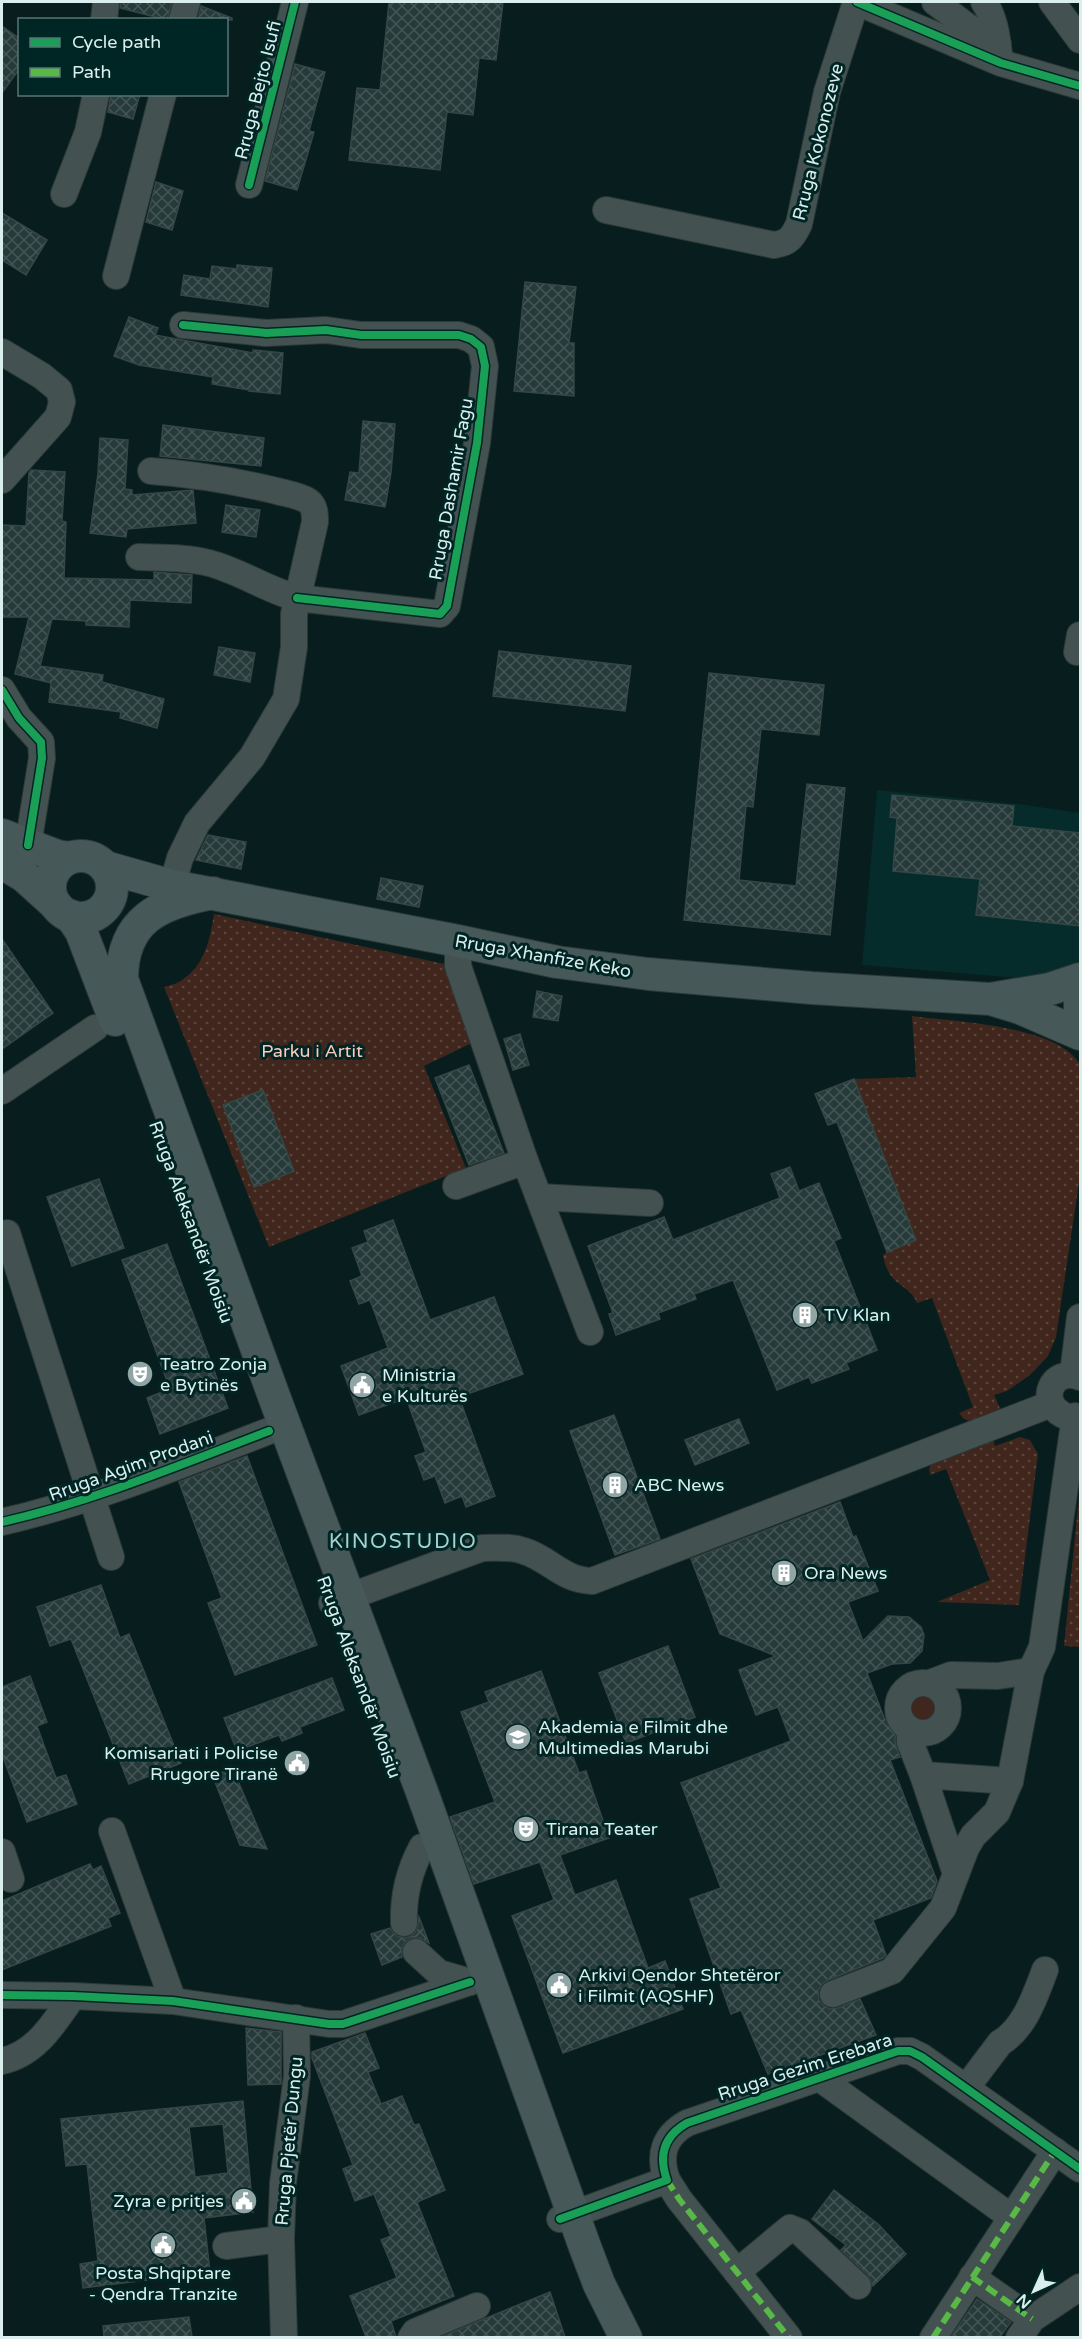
<svg xmlns="http://www.w3.org/2000/svg" width="1082" height="2339" font-family="'Varela Round',sans-serif">
<defs>
<pattern id="park-dots" width="8" height="8" patternUnits="userSpaceOnUse" patternTransform="scale(1.5)"><rect width="8" height="8" fill="#40261c"/><path d="M2 2h.1M6 6h.1" fill="none" stroke="#5b463d" stroke-width="1.8" stroke-linecap="round"/></pattern>
<pattern id="building-cross-hatch" width="8" height="8" patternUnits="userSpaceOnUse" patternTransform="scale(1.5)"><rect width="8" height="8" fill="#253a39"/><path d="M0 0l8 8M0 8l8-8" fill="none" stroke="#445756"/></pattern>
</defs>
<rect width="100%" height="100%" fill="#081d1d"/>
<polygon fill="#052c2b" points="877,790 1019,804 1080,813 1080,963 1070,971 1043,980 862,965"/>
<circle fill="#40261c" cx="924" cy="1709" r="17"/>
<g fill="url(#park-dots)">
<path d="M214,914L449,965L476,1041L424,1066L466,1168L269,1247L164,987C170,985 177,984 182,980C205,965 210,939 214,914Z"/>
<path d="M912,1016C956,1022 1056,1025 1080,1064V1176L1056,1337L1048,1356L1030,1375L1007,1391L994,1395L1002,1413C985,1418 971,1430 959,1413L973,1407L932,1298L917,1303C909,1283 888,1287 883,1255L887,1252L916,1240L854,1079L916,1077Z"/>
<polygon points="1020,1437 1030,1440 1038,1454 1019,1605 937,1602 990,1580 946,1469 930,1475 929,1469 932,1463 993,1439 995,1446"/>
<polygon points="1080,1487 1080,1647 1064,1646"/>
</g>
<g fill="url(#building-cross-hatch)" stroke="#354645" stroke-width="1.5" fill-rule="evenodd">
<polygon points="121,2 172,2 167,20 120,8"/>
<polygon points="389,2 503,2 496,60 479,58 473,115 447,112 440,170 349,160 357,88 380,90"/>
<polygon points="201,6 232,18 232,20 198,20"/>
<polygon points="2,26 20,39 20,68 2,93"/>
<polygon points="295,64 325,72 309,131 314,132 297,190 265,181"/>
<polygon points="111,94 140,94 133,119 108,112"/>
<polygon points="156,182 183,191 172,230 146,222"/>
<polygon points="2,213 47,240 26,275 2,260"/>
<polygon points="237,265 272,268 268,307 181,295 184,275 210,279 212,266 237,269"/>
<polygon points="525,282 576,287 569,343 574,343 574,396 514,391"/>
<polygon points="129,317 158,328 155,335 253,353 253,350 283,353 280,394 249,391 249,390 212,384 213,377 139,365 114,356"/>
<polygon points="363,421 395,424 391,473 385,507 345,500 350,472 359,473"/>
<polygon points="163,425 264,438 261,466 160,456"/>
<polygon points="100,438 128,440 125,489 132,490 132,495 193,490 196,523 127,529 126,537 90,533 98,473"/>
<polygon points="31,470 65,472 62,521 66,522 64,578 154,580 154,572 192,575 191,603 130,600 129,627 86,625 86,621 52,619 40,666 103,675 102,682 164,699 157,728 120,718 121,712 49,702 51,683 15,674 29,617 2,617 2,525 26,526 29,473"/>
<polygon points="226,505 260,510 256,537 222,532"/>
<polygon points="219,647 255,653 250,682 214,675"/>
<polygon points="499,651 631,666 625,711 493,696"/>
<polygon points="709,673 824,685 819,735 761,729 753,807 746,806 739,880 796,886 807,784 845,788 830,935 684,920"/>
<polygon points="892,795 1014,806 1012,826 1080,833 1080,926 976,915 980,879 893,871 897,818 890,817"/>
<polygon points="208,835 246,842 241,869 196,860"/>
<polygon points="381,878 423,886 419,907 377,899"/>
<polygon points="2,939 53,1013 2,1049"/>
<polygon points="537,991 562,996 558,1021 533,1017"/>
<polygon points="520,1034 529,1065 513,1070 504,1039"/>
<polygon points="469,1065 504,1153 469,1165 435,1078"/>
<polygon points="854,1079 916,1240 887,1252 837,1122 828,1125 815,1094"/>
<polygon points="263,1090 294,1171 254,1187 223,1105"/>
<polygon points="790,1167 799,1191 819,1183 841,1238 834,1241 877,1350 846,1363 849,1369 812,1383 809,1377 777,1390 733,1280 694,1294 696,1299 658,1313 660,1319 616,1335 609,1314 613,1313 588,1246 664,1217 673,1240 780,1198 771,1174"/>
<polygon points="99,1179 124,1248 72,1266 47,1197"/>
<polygon points="393,1220 430,1320 494,1297 523,1374 459,1397 495,1496 466,1507 462,1496 445,1503 435,1476 424,1480 415,1456 426,1452 406,1398 359,1415 341,1366 388,1348 370,1300 359,1304 350,1281 362,1276 352,1248 368,1242 364,1231"/>
<polygon points="167,1244 228,1408 160,1434 147,1398 170,1389 122,1260"/>
<polygon points="614,1415 660,1539 615,1555 570,1431"/>
<polygon points="739,1419 749,1443 695,1465 685,1440"/>
<polygon points="247,1456 317,1645 235,1675 208,1603 222,1598 179,1482"/>
<polygon points="840,1502 853,1537 856,1536 878,1591 848,1602 863,1641 888,1616 909,1617 921,1627 924,1635 922,1651 910,1663 892,1664 867,1673 885,1720 892,1717 896,1727 895,1742 900,1757 890,1760 937,1881 931,1898 873,1920 886,1955 883,1958 828,1980 822,1984 818,1991 819,2000 824,2006 830,2009 838,2008 860,1999 876,2035 768,2074 741,2010 731,2014 690,1899 721,1888 681,1783 791,1741 778,1707 756,1715 739,1670 776,1656 720,1634 691,1559"/>
<polygon points="101,1585 120,1638 129,1634 181,1763 129,1784 71,1639 50,1646 37,1607"/>
<polygon points="668,1646 695,1717 626,1743 599,1673"/>
<polygon points="541,1671 579,1773 586,1771 609,1838 560,1855 575,1895 616,1880 648,1968 665,1961 683,2009 563,2053 512,1916 554,1900 540,1862 474,1884 450,1817 495,1802 461,1712 489,1702 485,1692"/>
<polygon points="30,1676 47,1722 37,1726 56,1778 66,1775 77,1804 27,1822 2,1754 2,1687"/>
<polygon points="332,1678 344,1710 300,1727 302,1733 282,1741 279,1735 237,1751 224,1718"/>
<polygon points="232,1767 267,1849 240,1845 213,1777"/>
<polygon points="90,1864 93,1870 101,1866 120,1913 108,1918 111,1926 2,1970 2,1901"/>
<polygon points="419,1917 429,1943 420,1938 411,1938 405,1942 402,1948 402,1957 382,1965 371,1934 390,1928 397,1936 405,1938 411,1936 417,1930"/>
<polygon points="246,2028 281,2032 281,2084 248,2085"/>
<polygon points="365,2033 379,2068 368,2072 381,2104 402,2096 414,2125 419,2124 445,2190 417,2202 454,2296 391,2321 396,2337 366,2337 350,2296 397,2278 381,2240 391,2236 374,2194 355,2201 343,2169 353,2165 312,2058 312,2052"/>
<path d="M243,2101L253,2212L204,2218L210,2272L83,2288L80,2264L98,2261L87,2164L66,2166L61,2119ZM223,2124L228,2173L195,2177L189,2127Z"/>
<polygon points="834,2190 878,2224 906,2254 873,2286 868,2275 841,2250 846,2245 812,2219"/>
<polygon points="550,2292 565,2337 441,2337 484,2319"/>
<polygon points="977,2299 1011,2322 1000,2337 951,2337"/>
<polygon points="189,2317 192,2337 104,2337 103,2326"/>
</g>
<g fill="none" stroke-linecap="round" stroke-linejoin="round">
<defs>
<g id="minor">
<polyline points="857,2 1001,63 1080,86"/>
<polyline points="935,2 968,27 998,45"/>
<path d="M984,2C994,16 997,36 999,54"/>
<polyline points="1052,2 1080,40"/>
<polyline points="104,20 106,2"/>
<polyline points="182,20 187,2"/>
<polyline points="249,185 295,2"/>
<polyline points="64,194 88,132 96,94"/>
<path d="M606,210L774,245C789,243 793,237 799,224L827,92L856,2"/>
<polyline points="116,276 163,94"/>
<polyline points="2,352 42,376 59,390 62,402 58,417 2,480"/>
<path d="M151,471C194,474 235,481 277,491C287,494 299,495 308,501C315,506 315,514 315,522L294,614V647L286,699L252,757L197,823L180,858L172,886"/>
<path d="M139,557C163,558 186,557 209,563C240,571 267,590 297,598L440,614L447,606L477,443L485,366L481,347L471,339L459,335H361L326,330L266,333L183,325"/>
<polyline points="1077,652 1080,635"/>
<polyline points="2,690 19,718 41,742 42,758 28,845"/>
<polyline points="458,941 458,966 525,1161 590,1332"/>
<polyline points="2,1091 95,1028"/>
<polyline points="456,1186 525,1161"/>
<polyline points="539,1197 650,1203"/>
<polyline points="7,1233 111,1557"/>
<polyline points="1073,1374 1080,1317"/>
<path d="M1063,1415C1037,1401 1052,1367 1080,1377"/>
<path d="M2,1522C94,1501 180,1465 269,1431"/>
<path d="M332,1603L482,1548C496,1548 510,1546 524,1551C550,1559 562,1580 592,1581L1051,1404"/>
<circle cx="923" cy="1708" r="25"/>
<polyline points="930,1683 951,1675 998,1676 1031,1671"/>
<polyline points="910,1730 910,1742 923,1775"/>
<polyline points="112,1831 173,2001"/>
<polyline points="2,1852 11,1879"/>
<polyline points="956,1874 923,1775 1010,1781"/>
<path d="M404,1923C403,1896 409,1871 422,1847"/>
<polyline points="416,1952 439,1973 470,1982"/>
<polyline points="833,1994 892,1971 943,1908 966,1848 973,1836 997,1812 1010,1781 1031,1671 1042,1647 1075,1416"/>
<polyline points="2,1995 73,1996 173,2001 329,2024 343,2024 470,1982"/>
<path d="M2,2061C36,2054 54,2023 73,1996"/>
<polyline points="818,2077 1011,2217"/>
<path d="M966,2088L1000,2043C1025,2028 1035,1996 1045,1970"/>
<polyline points="667,2180 679,2199 789,2338"/>
<path d="M560,2219L667,2180C658,2155 664,2136 687,2123L898,2051H910L922,2057L1080,2169"/>
<polyline points="226,2246 281,2239"/>
<polyline points="737,2272 790,2228 800,2232 858,2286"/>
<polyline points="972,2277 1032,2319"/>
<polyline points="284,2338 281,2239 283,2183 297,2076 296,2018"/>
<polyline points="411,2338 415,2332 477,2306"/>
<polyline points="933,2338 1055,2151"/>
<polyline points="1019,2338 1032,2319 1080,2287"/>
</g>
<g id="major">
<polyline points="2,835 57,856 70,858"/>
<circle cx="81" cy="887" r="31"/>
<polyline points="2,863 24,876 56,905"/>
<polyline points="105,867 172,886 458,941 557,962 648,974 812,988 990,999 1050,989 1080,979"/>
<path d="M213,893C160,903 122,919 122,979L275,1399L422,1792L585,2247L599,2284L626,2338"/>
<polyline points="71,916 81,931 115,1020"/>
<polyline points="994,1000 1020,1008 1080,1034"/>
<polyline points="1080,1003 1080,1011"/>
</g>
</defs>
<use href="#minor" stroke="#2c3939" stroke-width="28"/>
<use href="#major" stroke="#2c3939" stroke-width="34"/>
<use href="#minor" stroke="#435251" stroke-width="26"/>
<use href="#major" stroke="#465858" stroke-width="32"/>
<g stroke="#58b947" stroke-width="6" stroke-dasharray="12 6" stroke-linecap="butt">
<polyline points="667,2180 679,2199 789,2338"/>
<polyline points="972,2277 1032,2319"/>
<polyline points="933,2338 1055,2151"/>
</g>
<defs>
<g id="cycleway">
<polyline points="857,2 1001,63 1080,86"/>
<polyline points="249,185 295,2"/>
<polyline points="183,325 266,333 326,330 361,335 459,335 471,339 481,347 485,366 477,443 447,606 440,614 297,598"/>
<polyline points="2,690 19,718 41,742 42,758 28,845"/>
<path d="M2,1522C94,1501 180,1465 269,1431"/>
<polyline points="2,1995 73,1996 173,2001 329,2024 343,2024 470,1982"/>
<path d="M560,2219L667,2180C658,2155 664,2136 687,2123L898,2051H910L922,2057L1080,2169"/>
</g>
</defs>
<use href="#cycleway" stroke="#002525" stroke-width="11"/>
<use href="#cycleway" stroke="#1a9f57" stroke-width="8"/>
</g>
<defs>
<symbol id="building-disc" viewBox="-11 -11 22 22"><circle r="9.5" fill="#90a5a4" stroke="#002525"/><path d="M-4-6H4V6H1V3H-1V6H-4ZM-2.5-4.3h1.7v1.8h-1.7ZM.8-4.3h1.7v1.8H.8ZM-2.5-1h1.7V.8h-1.7ZM.8-1h1.7V.8H.8Z" fill="#fff"/></symbol>
<symbol id="theatre-disc" viewBox="-11 -11 22 22"><circle r="9.5" fill="#90a5a4" stroke="#002525"/><path d="M-5-5.5Q0-4 5-5.5V0Q5 5 0 6Q-5 5-5 0ZM-3.3-2.5H-1v1.5H-3.3ZM1-2.5H3.3v1.5H1ZM-2.8 1Q0 5.5 2.8 1Z" fill="#fff"/></symbol>
<symbol id="civic-disc" viewBox="-11 -11 22 22"><circle r="9.5" fill="#90a5a4" stroke="#002525"/><path d="M-.6-6.5H3V-4.5H.6V-3L4-1V1h2V6H-6V1h2V-1L-.6-3ZM-1.2 2.5V6h2.4V2.5Z" fill="#fff"/></symbol>
<symbol id="university-disc" viewBox="-11 -11 22 22"><circle r="9.5" fill="#90a5a4" stroke="#002525"/><path d="M0-5L7-2L0 1L-7-2ZM-4 1L0 2.5L4 1V4Q0 6-4 4Z" fill="#fff"/></symbol>
</defs>
<g fill-rule="evenodd">
<use href="#building-disc" x="790" y="1300" width="30" height="30"/>
<use href="#theatre-disc" x="125" y="1359" width="30" height="30"/>
<use href="#civic-disc" x="347" y="1370" width="30" height="30"/>
<use href="#building-disc" x="600" y="1470" width="30" height="30"/>
<use href="#building-disc" x="769" y="1558" width="30" height="30"/>
<use href="#university-disc" x="503" y="1722" width="30" height="30"/>
<use href="#civic-disc" x="282" y="1748" width="30" height="30"/>
<use href="#theatre-disc" x="511" y="1814" width="30" height="30"/>
<use href="#civic-disc" x="544" y="1970" width="30" height="30"/>
<use href="#civic-disc" x="229" y="2186" width="30" height="30"/>
<use href="#civic-disc" x="148" y="2230" width="30" height="30"/>
</g>
<g text-anchor="middle" stroke-width="6" stroke-linejoin="round" paint-order="stroke">
<g font-size="18" fill="#daeeed" stroke="#002525">
<text transform="translate(258 90) rotate(-76)" y="6">Rruga Bejto Isufi</text>
<text transform="translate(818 142) rotate(-76)" y="6">Rruga Kokonozeve</text>
<text transform="translate(451 489) rotate(-80)" y="6">Rruga Dashamir Fagu</text>
<text transform="translate(543 956) rotate(10)" y="6">Rruga Xhanfize Keko</text>
<text transform="translate(191 1222) rotate(70)" y="6">Rruga Aleksandër Moisiu</text>
<text transform="translate(131 1466) rotate(-20)" y="6">Rruga Agim Prodani</text>
<text transform="translate(359 1677) rotate(70)" y="6">Rruga Aleksandër Moisiu</text>
<text transform="translate(805 2067) rotate(-18)" y="6">Rruga Gezim Erebara</text>
<text transform="translate(289 2141) rotate(-85)" y="6">Rruga Pjetër Dungu</text>
</g>
<g font-size="18" fill="#fccbbc" stroke="#002525">
<text x="312" y="1057">Parku i Artit</text>
</g>
<g font-size="18" fill="#daeeed" stroke="#002525" text-anchor="start">
<text x="824" y="1321">TV Klan</text>
<text x="160" y="1370">Teatro Zonja<tspan x="160" dy="21">e Bytinës</tspan></text>
<text x="382" y="1381">Ministria<tspan x="382" dy="21">e Kulturës</tspan></text>
<text x="634" y="1491">ABC News</text>
<text x="804" y="1579">Ora News</text>
<text x="538" y="1733">Akademia e Filmit dhe<tspan x="538" dy="21">Multimedias Marubi</tspan></text>
<text x="278" y="1759" text-anchor="end">Komisariati i Policise<tspan x="278" dy="21">Rrugore Tiranë</tspan></text>
<text x="546" y="1835">Tirana Teater</text>
<text x="578" y="1981">Arkivi Qendor Shtetëror<tspan x="578" dy="21">i Filmit (AQSHF)</tspan></text>
<text x="224" y="2207" text-anchor="end">Zyra e pritjes</text>
<text x="163" y="2279" text-anchor="middle">Posta Shqiptare<tspan x="163" dy="21">- Qendra Tranzite</tspan></text>
</g>
<g font-size="21" letter-spacing="1.5" fill="#a8d1cf" stroke="#002525">
<text x="403" y="1548">KINOSTUDIO</text>
</g>
</g>
<rect width="1082" height="2339" fill="none" stroke="#daeeed" stroke-width="6"/>
<rect x="18" y="18" width="210" height="78" fill="#002525" stroke="#577575" stroke-width="1.5"/>
<rect x="30" y="38" width="30" height="9" fill="#1a9f57" stroke="#577575" stroke-width="1.5"/>
<text x="72" y="48" font-size="18" fill="#daeeed">Cycle path</text>
<rect x="30" y="68" width="30" height="9" fill="#58b947" stroke="#577575" stroke-width="1.5"/>
<text x="72" y="78" font-size="18" fill="#daeeed">Path</text>
<g transform="translate(1034 2291) rotate(225)" stroke="#002525" stroke-width="4.5" paint-order="stroke">
<path d="M0-4.5L10 22L0 15L-10 22Z" fill="#daeeed"/>
<text y="-9" font-size="16" font-weight="bold" text-anchor="middle" fill="#daeeed">N</text>
</g>
</svg>
